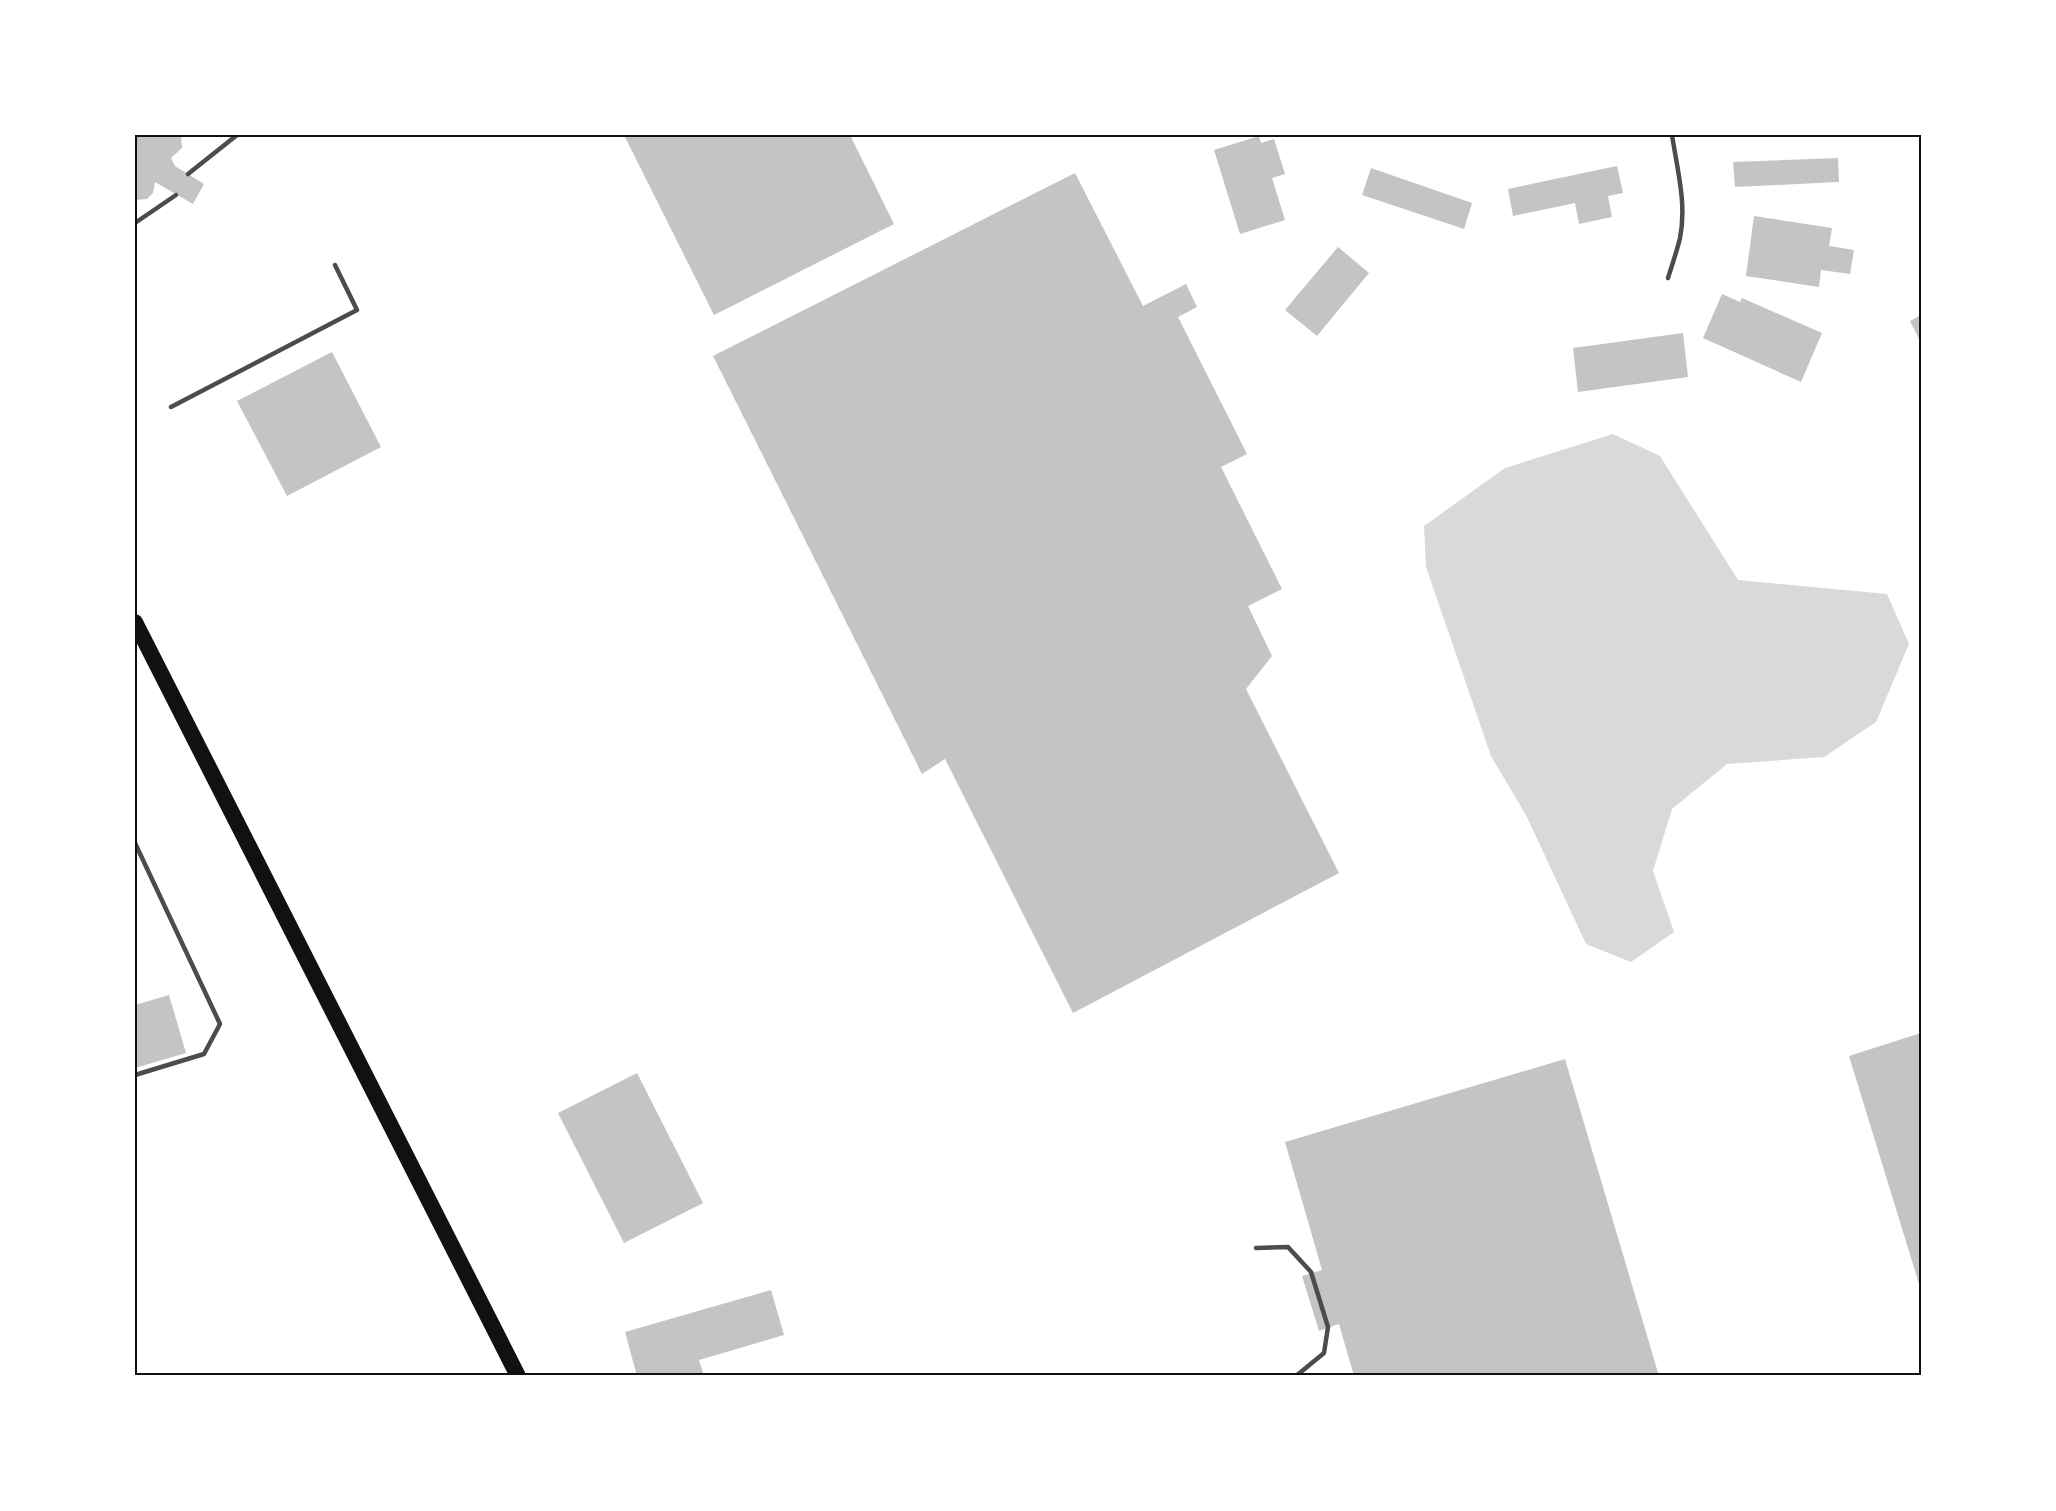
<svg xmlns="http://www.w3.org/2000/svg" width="2056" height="1511" font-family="Quicksand,sans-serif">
<rect width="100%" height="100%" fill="#fff"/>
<polygon fill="#d9d9d9" points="1613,434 1660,456 1738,580 1887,594 1909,644 1876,722 1824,757 1727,764 1672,809 1653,871 1674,932 1631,962 1586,944 1527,817 1491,756 1426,567 1424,526 1505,468"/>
<g fill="#c4c4c4">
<polygon points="135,135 181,135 182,148 171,158 175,166 204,184 193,204 155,182 153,193 147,199 135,200"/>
<polygon points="624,135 850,135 894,224 714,315"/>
<polygon points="1259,136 1261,143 1274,139 1285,174 1272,178 1285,220 1240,234 1214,150"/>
<polygon points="1838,158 1839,182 1735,187 1733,162"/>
<polygon points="1617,166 1623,193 1608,196 1612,217 1579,224 1575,203 1513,216 1508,189"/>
<polygon points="1371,168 1472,203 1464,229 1362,195"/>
<polygon points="1075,173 1143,306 1186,284 1197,307 1178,317 1247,454 1221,467 1282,589 1248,606 1272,656 1246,689 1339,873 1073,1013 945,759 922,774 713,356"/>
<polygon points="1754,216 1832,228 1829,246 1854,250 1850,274 1821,270 1819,287 1746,276"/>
<polygon points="1338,247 1369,273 1317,336 1285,310"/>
<polygon points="1722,294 1740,302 1742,298 1822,333 1801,382 1703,338"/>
<polygon points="1921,315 1921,343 1910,321"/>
<polygon points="1683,333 1688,377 1578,392 1573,348"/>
<polygon points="332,352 381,447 287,496 237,401"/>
<polygon points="169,995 186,1053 135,1068 135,1005"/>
<polygon points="1921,1033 1921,1287 1920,1287 1849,1056"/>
<polygon points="1565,1059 1659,1376 1354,1376 1339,1324 1319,1331 1302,1276 1322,1270 1285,1142"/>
<polygon points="637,1073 703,1203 624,1243 558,1113"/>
<polygon points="771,1290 784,1335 699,1360 704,1376 637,1376 625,1332"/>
</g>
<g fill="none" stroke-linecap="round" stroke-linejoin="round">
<g stroke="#4c4c4c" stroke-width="4.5">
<polyline points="188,174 237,135"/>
<polyline points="135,223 176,195"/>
<path d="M1668,278C1672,265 1677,251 1680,238C1687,204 1677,168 1672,135"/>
<polyline points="171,407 357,310 335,265"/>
<polyline points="135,843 220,1024 204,1054 135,1075"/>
<polyline points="1256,1248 1288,1247 1311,1272 1328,1327 1324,1353 1296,1376"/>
</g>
<polyline stroke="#111" stroke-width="16" points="135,622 518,1376"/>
</g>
<rect width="2056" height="1511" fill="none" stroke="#ffffff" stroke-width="273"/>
<rect x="136" y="136" width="1784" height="1238" fill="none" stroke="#111" stroke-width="2"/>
</svg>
